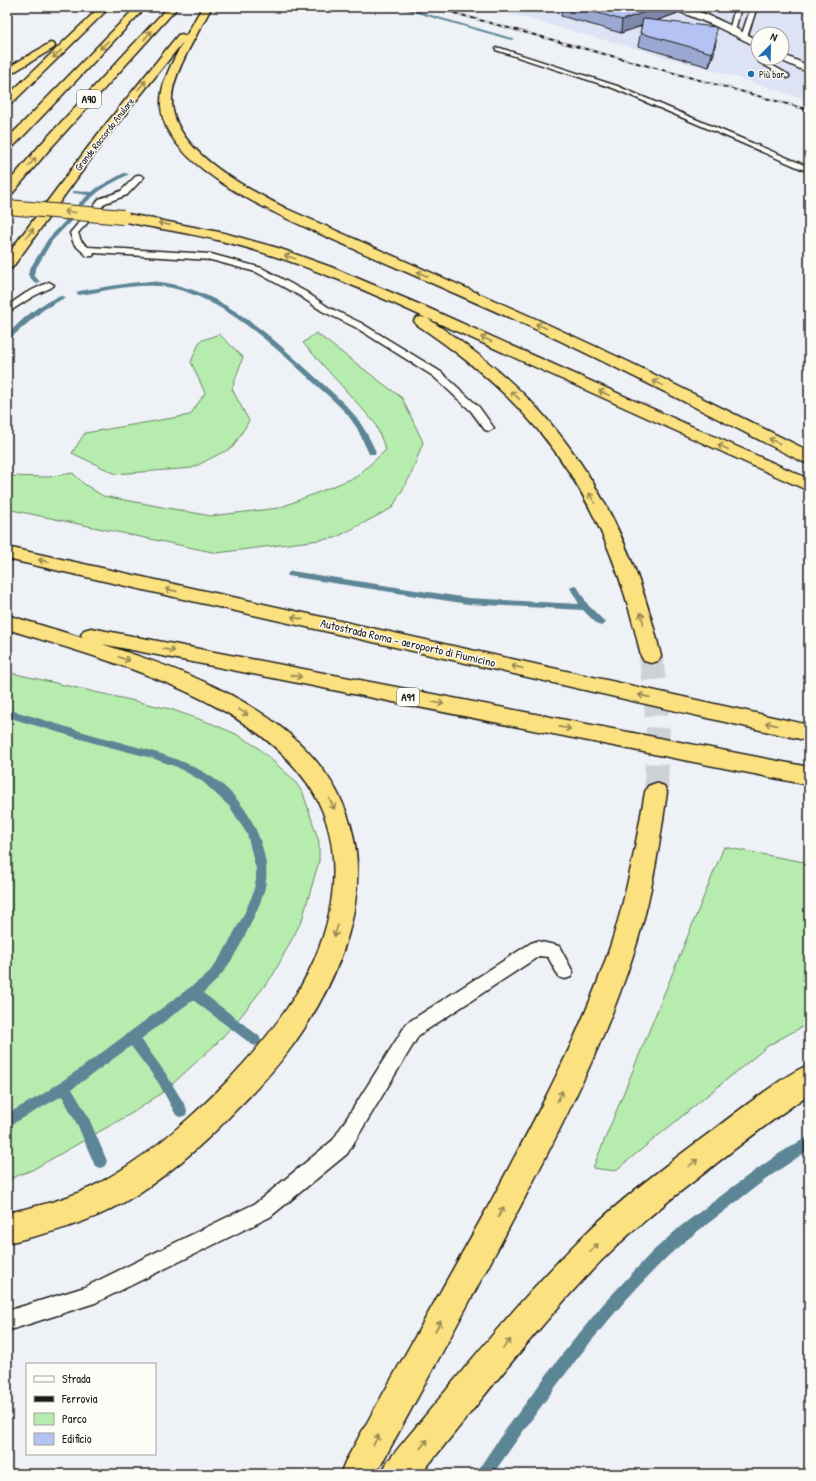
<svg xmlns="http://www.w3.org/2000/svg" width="816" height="1481" font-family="'Patrick Hand',sans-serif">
<rect width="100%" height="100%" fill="#eef1f6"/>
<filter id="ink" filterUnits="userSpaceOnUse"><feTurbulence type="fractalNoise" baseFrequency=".025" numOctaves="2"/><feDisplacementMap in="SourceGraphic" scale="8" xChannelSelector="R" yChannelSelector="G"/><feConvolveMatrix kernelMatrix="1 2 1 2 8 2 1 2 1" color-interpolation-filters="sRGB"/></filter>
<g filter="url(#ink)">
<path fill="#dde3f5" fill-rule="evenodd" d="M486,7H809V100L719,72ZM758,34H782V58H758Z"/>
<g fill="#b6ecae" stroke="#698465">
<polygon points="316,333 402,398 423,442 411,475 392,508 335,538 217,553 7,509 7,476 48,477 73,473 84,484 103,496 211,516 279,508 356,477 386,450 375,423 303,343"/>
<polygon points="219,334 243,357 232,389 249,421 233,447 192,468 116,474 72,453 85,433 190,415 205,393 191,362 200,341"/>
<polygon points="7,672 170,709 213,724 236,734 257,747 293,779 303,793 319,842 319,861 302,920 273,975 241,1016 218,1042 166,1090 134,1112 32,1170 7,1180"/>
<polygon points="724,847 809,863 809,1023 769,1045 615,1171 593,1168"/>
</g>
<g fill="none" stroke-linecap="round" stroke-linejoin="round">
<g fill="#5c8596" fill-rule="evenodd">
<polygon points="396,7 403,7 515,39 511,40"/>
<polygon points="124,173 129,174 102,189 83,205 79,205 79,203 88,195 73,193 73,191 92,192 98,187"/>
<polygon points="67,219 72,220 52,241 35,270 34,275 40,282 35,283 28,275 29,270 48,239"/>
<path d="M150,281C215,285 265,331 311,373C342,402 358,411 376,452L375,454H369L357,428L347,414L336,403C289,361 223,291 158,286C131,284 105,291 79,295L76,293L79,291L130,283Z"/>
<path d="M61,296L66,297L43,310L7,341V335C22,319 39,303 61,296Z"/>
<polygon points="291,571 468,598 579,604 570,588 574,585 577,586 588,605 606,623 601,626 598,625 583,610 468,604 288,576 287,574"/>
<path d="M7,709C36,717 65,727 94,735C162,755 233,763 260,840C269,867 269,884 257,910C243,941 229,972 203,993L259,1036L261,1040L259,1044L255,1046L251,1044L193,1000L141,1039L166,1074L186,1107L187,1111L186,1115L181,1117L176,1115L158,1082L131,1046L72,1089L88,1116L107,1161L105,1166L100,1168L95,1166L78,1126L62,1096L7,1127V1114L43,1094L81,1068L208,974L223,953L243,916L252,896L256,880V869L247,834L230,807L203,782L177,767L152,758L94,743L7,717Z"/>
<path d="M809,1136V1150C779,1169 751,1190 723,1212C702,1228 681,1243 662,1262C598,1326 545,1400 493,1474H475L498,1440L560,1357L604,1303L652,1252L681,1226L746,1177L780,1153Z"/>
</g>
<polyline stroke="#ced1d5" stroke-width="24" stroke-dasharray="24 12" stroke-linecap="butt" points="651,656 658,726 656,792"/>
<defs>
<g id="service">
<path d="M517,7H554C546,12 525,12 517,7Z"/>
<polygon points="735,7 741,7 735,31 732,33 729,31"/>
<polygon points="751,7 757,7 747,37 742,38 741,37"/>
<polygon points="496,48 500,48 617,86 809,167 809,172 613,88 496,50"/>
<polygon points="785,56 788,58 787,59 768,63 789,75 789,77 787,78 759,62 774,58 782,58 782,57"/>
<polygon points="137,175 140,175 144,177 127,195 105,203 101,208 95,208 94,206 99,199 121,191"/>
<polygon points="82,219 88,219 89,221 78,233 81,241 88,247 211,254 262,268 306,292 328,307 361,323 441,372 479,407 494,428 489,431 485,430 471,411 433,376 355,327 322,311 300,296 256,272 211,260 94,253 93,256 87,256 74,244 70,233"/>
<polygon points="49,282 54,285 52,287 32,297 7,313 7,306 26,293"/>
<polygon points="537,941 559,946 573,972 571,977 565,979 559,977 548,957 539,956 419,1035 347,1154 270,1217 95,1303 7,1331 7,1311 85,1287 256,1203 333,1140 407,1023 531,943"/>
</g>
<g id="secondary">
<path d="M671,7C701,7 732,27 758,40V47L713,25L673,9Z"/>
<polygon points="782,54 809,66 809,73 778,59 778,58 782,58"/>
</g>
<g id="motorway">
<polygon points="100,7 110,7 11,104 7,105 7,96"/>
<polygon points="136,7 146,7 11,149 7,150 7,139"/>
<polygon points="168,7 178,7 48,151 11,195 7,196 7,184 40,145"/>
<path d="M202,7L211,8C199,32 173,72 172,97C169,150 247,188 287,209L534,318L629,362L809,451V463L803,462C710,415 618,367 524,324C470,300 416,276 363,253C306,227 203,188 170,134C150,101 167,72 183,42L106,138L12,268L7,269V255L98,134L178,35L182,34L186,36Z"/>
<polygon points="50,43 54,44 55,46 54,48 7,76 7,68"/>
<path d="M123,213L224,233L278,248L331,267L428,308L809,479V491L427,318C466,344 505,373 537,408C601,477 640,565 661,656L658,661L651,663L644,661L641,656C623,575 593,495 539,431C504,389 461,354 416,324L414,321L416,318L421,317L426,318C359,287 289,257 217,240C185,232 151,228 118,220L116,217L118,214Z"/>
<polygon points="7,547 809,725 809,741 7,559"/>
<path d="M7,615L83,638L81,635L84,630L91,628L809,767V785L102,644C183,670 282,705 330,780C382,860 352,955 304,1029C284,1060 259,1087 233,1113C201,1147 164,1179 123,1203C88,1223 47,1234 7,1243V1213C39,1206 72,1198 101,1182C175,1142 270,1048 308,973C338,914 347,836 305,780C242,694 105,660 7,629Z"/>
<path d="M656,783L664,786L667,792C660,843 652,894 637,943C609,1033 566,1119 522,1203C474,1294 425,1384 376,1474H340L345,1462C393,1376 442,1289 490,1203C535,1119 581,1035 611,944C627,895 636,843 645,792L648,786Z"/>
<path d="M809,1065V1094C771,1121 734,1149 698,1178C664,1204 631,1231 601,1261C536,1328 480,1402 421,1474H382L387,1462C449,1387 510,1310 579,1240C619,1200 666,1165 712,1131C731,1116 750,1102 770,1088C783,1079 795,1070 809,1065Z"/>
</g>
</defs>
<use href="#service" stroke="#1c1c1c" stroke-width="3"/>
<use href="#secondary" stroke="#1c1c1c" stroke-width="3"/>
<use href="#motorway" stroke="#1c1c1c" stroke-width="3"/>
<use href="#service" fill="#fdfcf7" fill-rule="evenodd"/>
<use href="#secondary" fill="#fdfcf7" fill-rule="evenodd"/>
<use href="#motorway" fill="#fbe180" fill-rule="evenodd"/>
<defs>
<polyline id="rail" points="432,7 809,110"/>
</defs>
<use href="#rail" stroke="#1c1c1c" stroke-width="2"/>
<use href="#rail" stroke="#fdfcf7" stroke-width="1.5" stroke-dasharray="4.5" stroke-linecap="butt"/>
<defs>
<polyline id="motorway-bridge" points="7,207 123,217"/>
</defs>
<use href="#motorway-bridge" stroke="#1c1c1c" stroke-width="16" stroke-linecap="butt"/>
<use href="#motorway-bridge" stroke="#fbe180" stroke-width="14"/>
</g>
<g fill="#9ba8d1" stroke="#1c1c1c">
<polygon points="562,7 679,7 678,13 656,21 714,53 709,67 638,46 642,26 621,33 561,16"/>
<polygon points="680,7 694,7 691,8"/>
</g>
<g fill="#7e88aa" stroke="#1c1c1c">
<polygon points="659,7 679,7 678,13 621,33 622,20"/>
<polygon points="716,40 714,53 709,67 712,53"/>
</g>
<g fill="#b4c3f3" stroke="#1c1c1c">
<polygon points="577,7 659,7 622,20"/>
<polygon points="643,19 716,27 716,40 712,53 640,33"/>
</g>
<defs><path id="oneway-shaft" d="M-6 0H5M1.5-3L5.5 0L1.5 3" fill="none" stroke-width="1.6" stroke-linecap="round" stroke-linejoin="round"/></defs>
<g stroke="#978853">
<use href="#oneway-shaft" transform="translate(148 35) rotate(-48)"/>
<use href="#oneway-shaft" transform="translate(104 45) rotate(134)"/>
<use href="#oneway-shaft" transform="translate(57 54) rotate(136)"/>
<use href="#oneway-shaft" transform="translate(142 85) rotate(-50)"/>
<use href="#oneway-shaft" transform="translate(32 162) rotate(-50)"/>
<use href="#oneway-shaft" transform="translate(70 212) rotate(-175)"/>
<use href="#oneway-shaft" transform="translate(164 224) rotate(-169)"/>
<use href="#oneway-shaft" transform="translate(30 233) rotate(-54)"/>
<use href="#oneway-shaft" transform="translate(290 257) rotate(-162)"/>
<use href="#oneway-shaft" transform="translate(422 274) rotate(-157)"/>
<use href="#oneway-shaft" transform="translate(541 326) rotate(-155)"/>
<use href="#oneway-shaft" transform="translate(486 339) rotate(-156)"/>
<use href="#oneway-shaft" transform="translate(658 383) rotate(-154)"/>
<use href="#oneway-shaft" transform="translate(604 393) rotate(-156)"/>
<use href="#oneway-shaft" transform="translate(515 395) rotate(-136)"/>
<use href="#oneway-shaft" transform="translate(774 441) rotate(-153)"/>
<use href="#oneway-shaft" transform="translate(723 447) rotate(-156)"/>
<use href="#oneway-shaft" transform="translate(592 498) rotate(-118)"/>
<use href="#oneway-shaft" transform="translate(44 561) rotate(-167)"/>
<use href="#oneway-shaft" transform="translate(171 590) rotate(-167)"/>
<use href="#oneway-shaft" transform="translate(297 618) rotate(-167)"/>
<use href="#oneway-shaft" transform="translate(642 618) rotate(-104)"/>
<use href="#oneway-shaft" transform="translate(169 650) rotate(11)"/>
<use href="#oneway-shaft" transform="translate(124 659) rotate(21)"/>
<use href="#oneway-shaft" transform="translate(517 667) rotate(-167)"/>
<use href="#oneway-shaft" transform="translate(296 676) rotate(11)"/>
<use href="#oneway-shaft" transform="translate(644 696) rotate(-167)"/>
<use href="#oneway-shaft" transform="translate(438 703) rotate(11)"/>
<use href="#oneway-shaft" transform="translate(243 712) rotate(32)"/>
<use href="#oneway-shaft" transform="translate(771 724) rotate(-167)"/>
<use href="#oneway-shaft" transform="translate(565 728) rotate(11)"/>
<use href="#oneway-shaft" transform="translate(332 804) rotate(64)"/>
<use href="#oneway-shaft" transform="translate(336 931) rotate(107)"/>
<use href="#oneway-shaft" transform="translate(560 1096) rotate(-65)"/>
<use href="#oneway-shaft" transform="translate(693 1163) rotate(-38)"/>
<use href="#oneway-shaft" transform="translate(501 1212) rotate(-61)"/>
<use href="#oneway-shaft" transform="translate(594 1248) rotate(-45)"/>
<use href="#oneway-shaft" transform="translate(438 1326) rotate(-61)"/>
<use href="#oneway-shaft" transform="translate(507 1344) rotate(-50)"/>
<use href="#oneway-shaft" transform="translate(376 1440) rotate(-61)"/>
<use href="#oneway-shaft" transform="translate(424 1444) rotate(-50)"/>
</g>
</g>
<circle fill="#1f6fb2" stroke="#fdfcf7" stroke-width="1.5" cx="751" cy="74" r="4"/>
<g text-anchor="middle" stroke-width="3" stroke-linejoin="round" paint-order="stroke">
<g font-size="10" fill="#1c1c1c" stroke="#fdfcf7" text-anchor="start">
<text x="759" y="78">Più bar</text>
</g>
<g font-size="10" fill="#1c1c1c" stroke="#fdfcf7">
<text transform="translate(104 134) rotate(-52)" y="4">Grande Raccordo Anulare</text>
</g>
<g fill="#fdfcf7" stroke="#605f5e" stroke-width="1">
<rect x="77" y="90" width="24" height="18" rx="3"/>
<rect x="397" y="688" width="22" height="18" rx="3"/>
</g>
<g font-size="11" font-weight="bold" fill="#1c1c1c">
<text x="89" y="103">A90</text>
<text x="408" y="701">A91</text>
</g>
<g font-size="12" fill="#1c1c1c" stroke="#fdfcf7">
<text transform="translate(408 643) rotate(13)" y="4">Autostrada Roma - aeroporto di Fiumicino</text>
</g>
</g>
<rect width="816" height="1481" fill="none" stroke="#fdfcf7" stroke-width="24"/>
<rect x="12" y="12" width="792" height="1457" fill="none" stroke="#1c1c1c" stroke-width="1.5" filter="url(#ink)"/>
<rect x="26" y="1363" width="130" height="92" fill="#fdfcf7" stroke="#a3a29f"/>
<rect x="34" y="1376" width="20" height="6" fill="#fdfcf7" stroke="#a3a29f"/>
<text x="62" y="1383" font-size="12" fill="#1c1c1c">Strada</text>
<rect x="34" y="1396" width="20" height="6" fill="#1c1c1c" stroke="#a3a29f"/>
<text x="62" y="1403" font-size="12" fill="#1c1c1c">Ferrovia</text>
<rect x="34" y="1413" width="20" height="12" fill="#b6ecae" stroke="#a3a29f"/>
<text x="62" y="1423" font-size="12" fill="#1c1c1c">Parco</text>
<rect x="34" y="1433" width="20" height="12" fill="#b4c3f3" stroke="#a3a29f"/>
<text x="62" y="1443" font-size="12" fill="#1c1c1c">Edificio</text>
<g transform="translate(770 46) rotate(23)"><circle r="19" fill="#fdfcf7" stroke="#a3a29f"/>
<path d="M0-3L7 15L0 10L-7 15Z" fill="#1f6fb2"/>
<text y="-6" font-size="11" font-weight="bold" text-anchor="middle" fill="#1c1c1c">N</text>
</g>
</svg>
